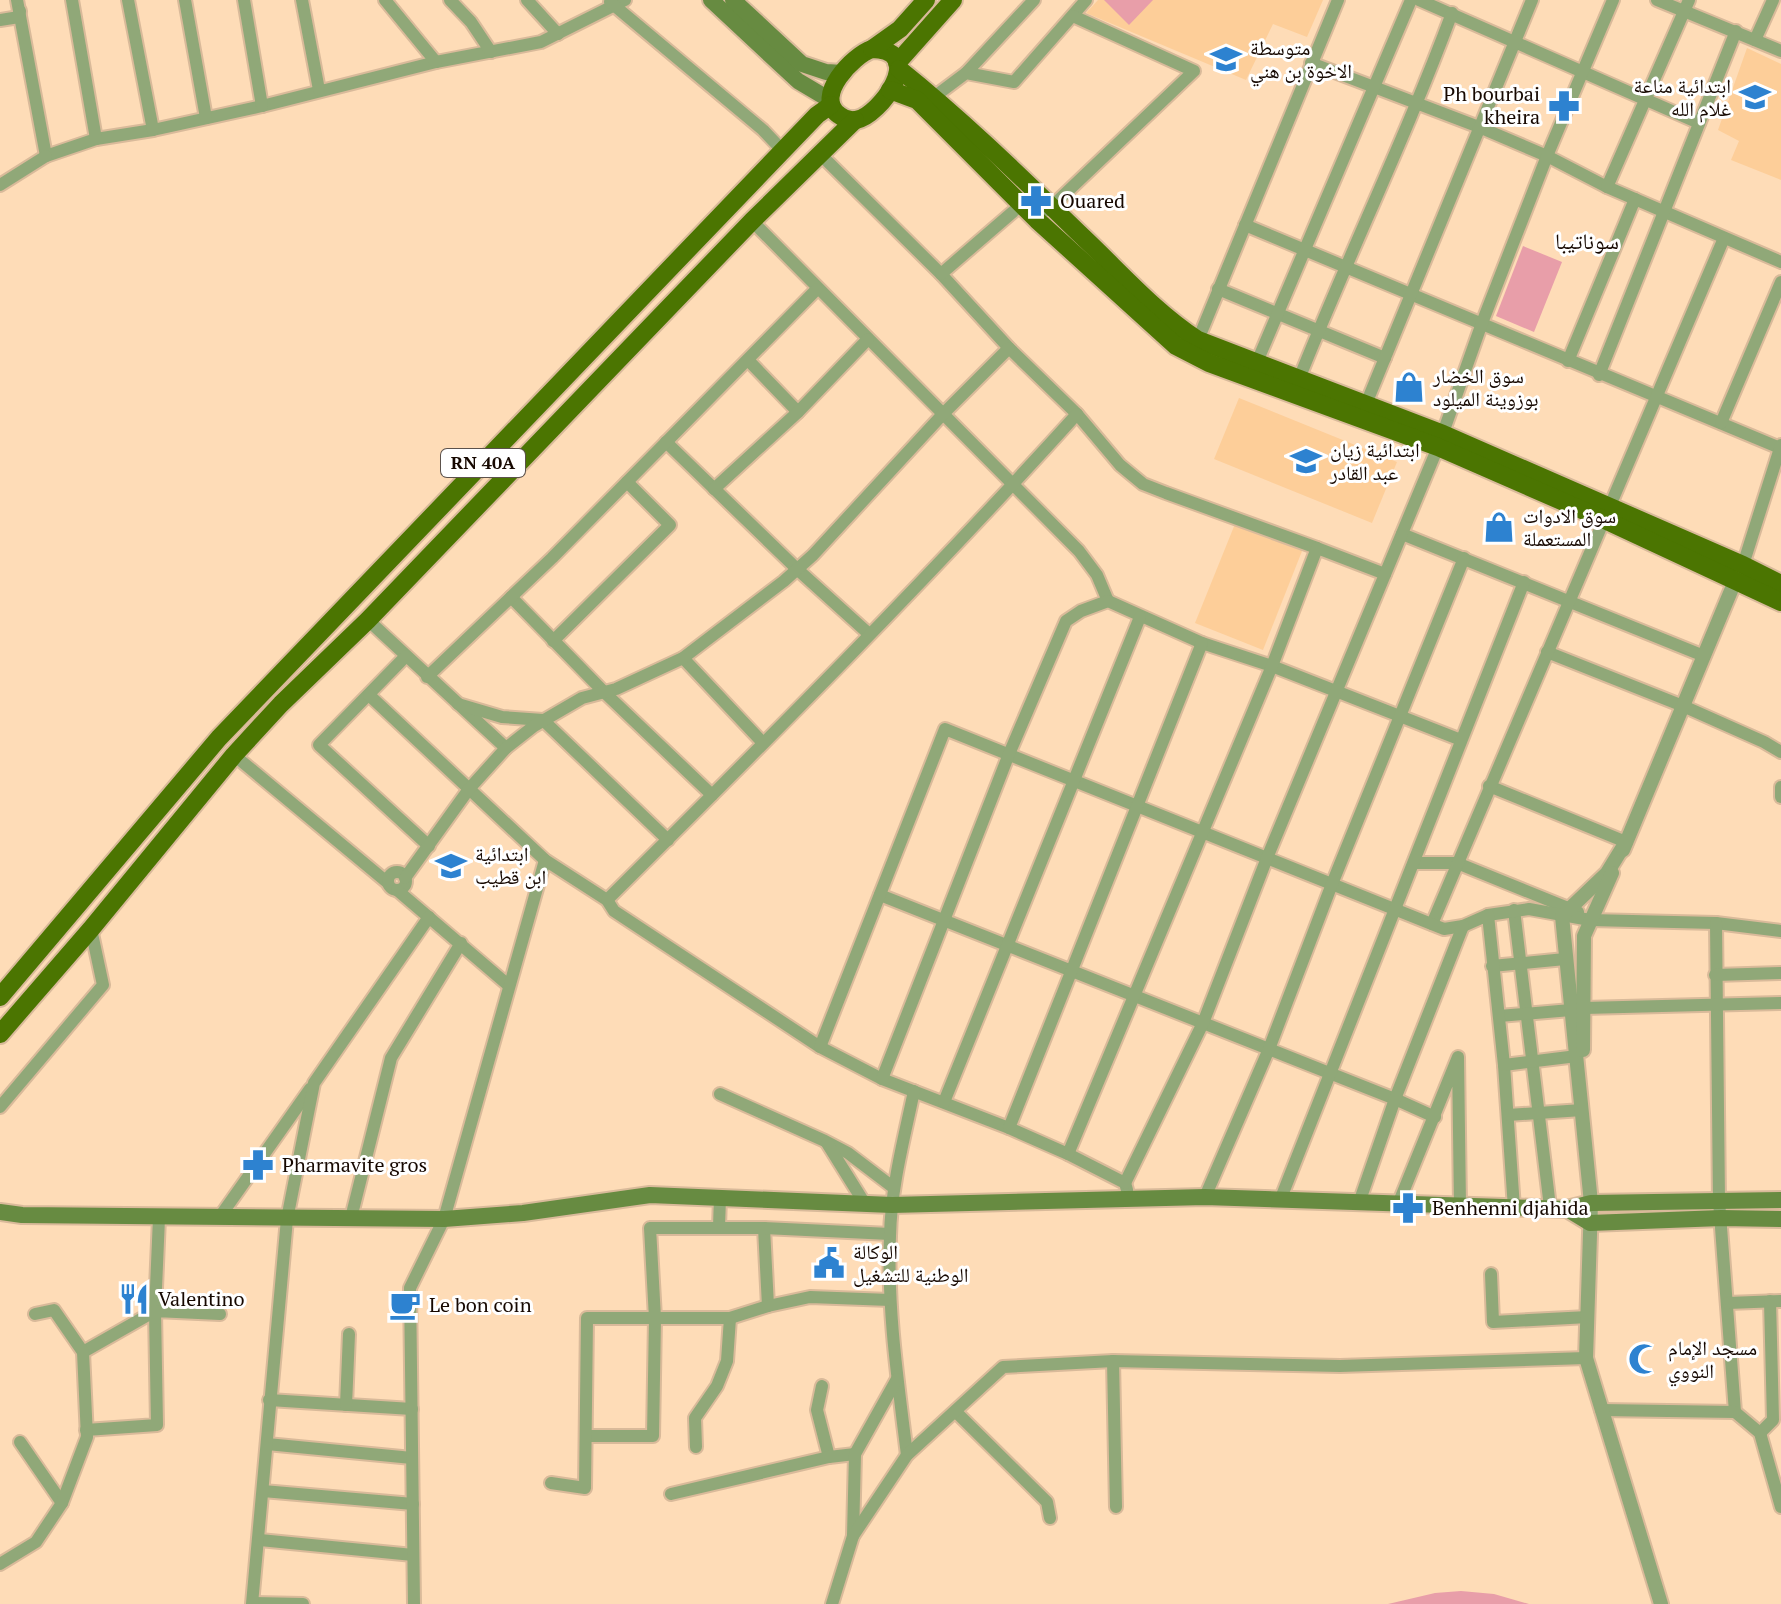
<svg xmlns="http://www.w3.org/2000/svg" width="1781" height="1604" font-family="'PT Serif','Noto Naskh Arabic',serif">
<rect width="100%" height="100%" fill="#fedcb7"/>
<g fill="#fdce99">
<polygon points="1098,0 1323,0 1307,37 1273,24 1246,80 1086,13"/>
<polygon points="1747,48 1781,64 1781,180 1731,160 1739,141 1718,130"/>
<polygon points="1239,398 1397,462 1372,523 1214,459"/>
<polygon points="1237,519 1304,546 1263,650 1195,623"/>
</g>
<g fill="#e89ea9">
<polygon points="1104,0 1153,0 1129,25"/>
<polygon points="1523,246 1562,262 1534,332 1496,316"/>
<polygon points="1461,1591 1494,1594 1529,1604 1388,1604 1435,1593"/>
</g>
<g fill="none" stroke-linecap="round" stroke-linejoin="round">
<defs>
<g id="minor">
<polyline points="17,0 46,156 96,139 153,130 262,106 436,62 541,42 625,0"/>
<polyline points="72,0 96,139"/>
<polyline points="128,0 153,130"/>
<polyline points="185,0 206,118"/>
<polyline points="244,0 262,106"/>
<polyline points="302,0 319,90"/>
<polyline points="385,0 436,62"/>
<polyline points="450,0 471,22 491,52"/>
<polyline points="527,0 558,34"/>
<polyline points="1419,0 1699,123"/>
<polyline points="1657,0 1781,51"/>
<polyline points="610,2 763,130 783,151"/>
<polyline points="0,20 19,17 20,11"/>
<polyline points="1755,40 1773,0"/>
<polyline points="1311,63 1479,127 1547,156 1607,187 1781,262"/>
<polyline points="966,73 1034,0"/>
<polyline points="934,97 966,73 1014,82 1086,0"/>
<polyline points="819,153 941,274 1009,348 1077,414 1120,465 1143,484 1166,493 1317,548"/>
<polyline points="0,185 46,156"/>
<polyline points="1607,187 1689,0"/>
<polyline points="1048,210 1194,71 1073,16"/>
<polyline points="752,221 1079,551 1097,575 1108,601"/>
<path d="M1245,225C1423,298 1601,374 1780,448"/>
<polyline points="941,274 1022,204"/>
<polyline points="1218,289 1385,358"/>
<polyline points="1198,340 1338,0"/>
<polyline points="748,360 798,412"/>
<polyline points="1568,361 1635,199"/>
<polyline points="1257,362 1411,0"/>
<polyline points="1599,375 1736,31"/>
<path d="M1299,379C1348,256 1406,137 1452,13"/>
<polyline points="1366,404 1532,0"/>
<polyline points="1721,423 1781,282"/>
<polyline points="666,442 797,569 869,634"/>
<polyline points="714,489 798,412 868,339"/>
<polyline points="1402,534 1704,656"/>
<polyline points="1743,565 1781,445"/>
<polyline points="511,597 604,692 712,795"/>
<polyline points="368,620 506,748"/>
<polyline points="553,641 670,525 627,482"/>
<polyline points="1547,652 1683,706 1764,742 1781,752"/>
<polyline points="406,656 319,745 429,846"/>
<polyline points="683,658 763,743"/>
<polyline points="427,677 552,558 817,289"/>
<polyline points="369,695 545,860 607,900 614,911 820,1047 882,1079 1009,1128 1068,1154 1125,1183 1127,1190"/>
<polyline points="458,704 502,717 543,720 668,840"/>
<polyline points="234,755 388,883"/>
<polyline points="1489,786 1626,842"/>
<polyline points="1781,787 1781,797"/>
<polyline points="1414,863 1457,863 1578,912"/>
<circle cx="397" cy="881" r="9"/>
<polyline points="405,878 469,789 506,748 534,726 582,698 616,689 683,658 784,581 813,555 943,414 1009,348"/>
<polyline points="397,890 508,985"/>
<polyline points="880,895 1395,1099 1435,1117"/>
<path d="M607,900C767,741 926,581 1077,414"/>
<polyline points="1514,910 1550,1207"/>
<polyline points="1488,915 1529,909 1590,920 1716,923 1781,931"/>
<polyline points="1716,923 1719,1201 1735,1412 1760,1433 1781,1507"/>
<polyline points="1432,924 1724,238"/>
<polyline points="1492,966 1565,959"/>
<polyline points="1715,975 1781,973"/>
<polyline points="1584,1008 1781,1003"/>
<polyline points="1499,1016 1571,1010"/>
<polyline points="820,1047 945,729 1444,929 1463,926 1488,915 1504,1065 1514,1208"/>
<polyline points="1504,1065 1577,1056"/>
<polyline points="882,1079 1009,754 1066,621 1081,611 1108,601 1202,643 1272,666 1461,740"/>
<polyline points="720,1094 825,1141 848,1153 894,1188"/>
<polyline points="944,1102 1140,617"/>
<polyline points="0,1107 103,985 91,929"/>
<polyline points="1508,1115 1582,1110"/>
<polyline points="1009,1128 1202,643"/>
<polyline points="827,1143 865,1204"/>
<polyline points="1068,1154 1272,666 1317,548 1385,574"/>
<polyline points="1125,1183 1203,1023 1267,858 1438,447 1482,323 1547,156 1613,0"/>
<polyline points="1205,1197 1269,1049 1332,884 1464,558"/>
<polyline points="1281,1198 1524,582"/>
<polyline points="1360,1200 1395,1099 1463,926"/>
<polyline points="1399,1202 1458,1057 1460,1206"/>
<polyline points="219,1218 310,1089"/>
<polyline points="351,1218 391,1058 461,943"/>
<polyline points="719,1227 720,1197"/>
<polyline points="764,1228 768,1306"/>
<polyline points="1491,1274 1493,1322 1588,1317"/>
<polyline points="1728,1303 1781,1301"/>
<polyline points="83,1352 155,1311 159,1218"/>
<polyline points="1113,1361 1116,1507"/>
<polyline points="822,1386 817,1410 829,1457"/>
<polyline points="269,1400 412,1409"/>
<polyline points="346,1405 349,1334"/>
<polyline points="1601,1410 1735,1412"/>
<polyline points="956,1412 1047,1502 1050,1518"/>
<polyline points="86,1430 157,1425 155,1311 220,1314"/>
<polyline points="1760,1433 1773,1420 1770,1301"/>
<polyline points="586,1436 653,1436 655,1318 650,1228 764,1228 890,1234"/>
<polyline points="20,1442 62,1503"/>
<polyline points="267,1444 412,1458"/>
<polyline points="696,1447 695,1418 717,1386 727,1361 730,1318"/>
<path d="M907,1455C898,1382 887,1309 890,1236C891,1187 904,1139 914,1091"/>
<polyline points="551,1483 585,1488 587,1318 730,1318 768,1306 810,1297 890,1300"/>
<polyline points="263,1491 413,1504"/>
<polyline points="671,1494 829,1457 855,1454"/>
<polyline points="853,1536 855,1454 897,1379"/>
<polyline points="260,1540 413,1555"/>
<polyline points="0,1564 36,1542 62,1503 87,1437 83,1352 54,1310 35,1314"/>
<polyline points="253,1603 303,1604"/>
<polyline points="252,1604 287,1219 314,1083 429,917"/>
<polyline points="414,1604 410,1288 444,1219 545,860"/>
<polyline points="832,1604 853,1536 907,1455 1003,1367 1113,1361 1340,1366 1586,1358"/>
</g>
<g id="tertiary">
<polyline points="1626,842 1607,873 1562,916 1591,1203 1586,1358 1661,1604"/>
<polyline points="1623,850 1738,574"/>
<polyline points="1583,1050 1584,936 1612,873"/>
</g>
<g id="secondary">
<polyline points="711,0 798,81 830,100"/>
<polyline points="733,0 802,64 826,72 843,73"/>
<polyline points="1567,1209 1590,1223 1721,1218 1781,1219"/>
<polyline points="0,1212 22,1215 444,1219 523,1213 650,1195 892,1205 1205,1197 1567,1209 1591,1203 1781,1200"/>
</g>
<g id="primary">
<path d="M872,49C928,50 880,116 856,120C850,121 844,119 839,115C813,97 853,55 872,49Z"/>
<polyline points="872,49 900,29 926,0"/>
<polyline points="897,63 953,0"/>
<path d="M899,69C964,121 1024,180 1084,238C1121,273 1155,312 1198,340L1443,434L1743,565L1781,584"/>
<polyline points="890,90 917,100 1037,220 1176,346 1209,363 1438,447 1605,520 1781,602"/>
<polyline points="0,997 219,738 817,115 831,105"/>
<polyline points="0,1034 91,929 234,755 281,704 368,620 752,221 855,120"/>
</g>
</defs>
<use href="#minor" stroke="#d9ba9a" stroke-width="16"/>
<use href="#tertiary" stroke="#d9ba9a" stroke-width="18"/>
<use href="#secondary" stroke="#d9ba9a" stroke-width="20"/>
<use href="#primary" stroke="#d9ba9a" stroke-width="22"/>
<use href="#minor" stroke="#90a878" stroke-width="12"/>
<use href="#tertiary" stroke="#90a878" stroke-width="14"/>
<use href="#secondary" stroke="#678b41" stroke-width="16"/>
<use href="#primary" stroke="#4b7501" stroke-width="18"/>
</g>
<defs>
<symbol id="school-bare" viewBox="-9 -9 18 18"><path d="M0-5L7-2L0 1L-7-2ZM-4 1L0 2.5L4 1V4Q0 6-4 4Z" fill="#2d82d0" stroke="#fff" stroke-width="2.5" paint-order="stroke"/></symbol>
<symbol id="pharmacy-bare" viewBox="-9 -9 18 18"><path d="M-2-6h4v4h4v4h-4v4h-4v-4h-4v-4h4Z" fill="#2d82d0" stroke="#fff" stroke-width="2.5" paint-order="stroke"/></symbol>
<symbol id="shop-bare" viewBox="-9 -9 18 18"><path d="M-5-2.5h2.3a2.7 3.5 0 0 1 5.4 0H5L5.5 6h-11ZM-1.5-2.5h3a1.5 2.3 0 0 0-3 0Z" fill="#2d82d0" stroke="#fff" stroke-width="2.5" paint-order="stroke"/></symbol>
<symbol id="civic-bare" viewBox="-9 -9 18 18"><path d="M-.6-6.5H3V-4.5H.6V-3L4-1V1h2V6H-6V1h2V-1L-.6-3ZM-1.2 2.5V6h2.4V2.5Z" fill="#2d82d0" stroke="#fff" stroke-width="2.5" paint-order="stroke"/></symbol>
<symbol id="restaurant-bare" viewBox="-9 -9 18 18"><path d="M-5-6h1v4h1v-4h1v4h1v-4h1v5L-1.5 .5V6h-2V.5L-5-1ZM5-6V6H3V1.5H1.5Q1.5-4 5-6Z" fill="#2d82d0" stroke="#fff" stroke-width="2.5" paint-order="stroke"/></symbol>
<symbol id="cafe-bare" viewBox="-9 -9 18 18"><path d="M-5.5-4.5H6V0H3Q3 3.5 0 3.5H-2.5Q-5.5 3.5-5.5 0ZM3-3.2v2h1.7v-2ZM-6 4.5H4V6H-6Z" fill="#2d82d0" stroke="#fff" stroke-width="2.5" paint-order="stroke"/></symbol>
<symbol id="mosque-bare" viewBox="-9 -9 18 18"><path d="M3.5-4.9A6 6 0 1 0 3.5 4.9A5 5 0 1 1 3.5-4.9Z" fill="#2d82d0" stroke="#fff" stroke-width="2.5" paint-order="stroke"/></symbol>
</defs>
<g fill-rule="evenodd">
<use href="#school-bare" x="1204" y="37" width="44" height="44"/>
<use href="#school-bare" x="1733" y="75" width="44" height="44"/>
<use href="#pharmacy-bare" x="1542" y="84" width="44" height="44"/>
<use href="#pharmacy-bare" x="1014" y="179" width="44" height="44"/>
<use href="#shop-bare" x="1387" y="365" width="44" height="44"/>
<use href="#school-bare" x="1284" y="439" width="44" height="44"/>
<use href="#shop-bare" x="1477" y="505" width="44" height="44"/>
<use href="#school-bare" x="429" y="844" width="44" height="44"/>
<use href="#pharmacy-bare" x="236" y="1143" width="44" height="44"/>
<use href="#pharmacy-bare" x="1386" y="1186" width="44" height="44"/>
<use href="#civic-bare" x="807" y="1241" width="44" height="44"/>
<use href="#restaurant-bare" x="112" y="1277" width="44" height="44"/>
<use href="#cafe-bare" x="383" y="1283" width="44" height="44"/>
<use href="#mosque-bare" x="1622" y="1337" width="44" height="44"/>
</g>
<g text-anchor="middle" stroke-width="6" stroke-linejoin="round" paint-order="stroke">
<rect fill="#fff" stroke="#5c524c" stroke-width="2" x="441" y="449" width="84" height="28" rx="6"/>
<g font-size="18" font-weight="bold" fill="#160800">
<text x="483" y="469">RN 40A</text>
</g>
<g font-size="20" fill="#160800" stroke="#fff" text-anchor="start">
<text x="1250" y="55">متوسطة<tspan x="1250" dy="23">الاخوة بن هني</tspan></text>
<text x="1731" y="93" text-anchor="end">ابتدائية مناعة<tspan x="1731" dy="23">غلام الله</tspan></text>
<text x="1540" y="101" text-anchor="end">Ph bourbai<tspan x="1540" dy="23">kheira</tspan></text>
<text x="1060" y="208">Ouared</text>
<text x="1433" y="383">سوق الخضار<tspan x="1433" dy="23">بوزوينة الميلود</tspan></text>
<text x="1330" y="457">ابتدائية زيان<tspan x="1330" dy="23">عبد القادر</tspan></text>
<text x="1523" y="523">سوق الادوات<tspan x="1523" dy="23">المستعملة</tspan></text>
<text x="475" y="861">ابتدائية<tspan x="475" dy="23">ابن قطيب</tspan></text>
<text x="282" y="1172">Pharmavite gros</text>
<text x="1432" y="1215">Benhenni djahida</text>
<text x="853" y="1259">الوكالة<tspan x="853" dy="23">الوطنية للتشغيل</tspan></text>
<text x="158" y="1306">Valentino</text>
<text x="429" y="1312">Le bon coin</text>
<text x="1668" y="1355">مسجد الإمام<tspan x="1668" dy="23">النووي</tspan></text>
</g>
<g font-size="22" fill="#160800" stroke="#fff">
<text x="1587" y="249">سوناتيبا</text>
</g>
</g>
</svg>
